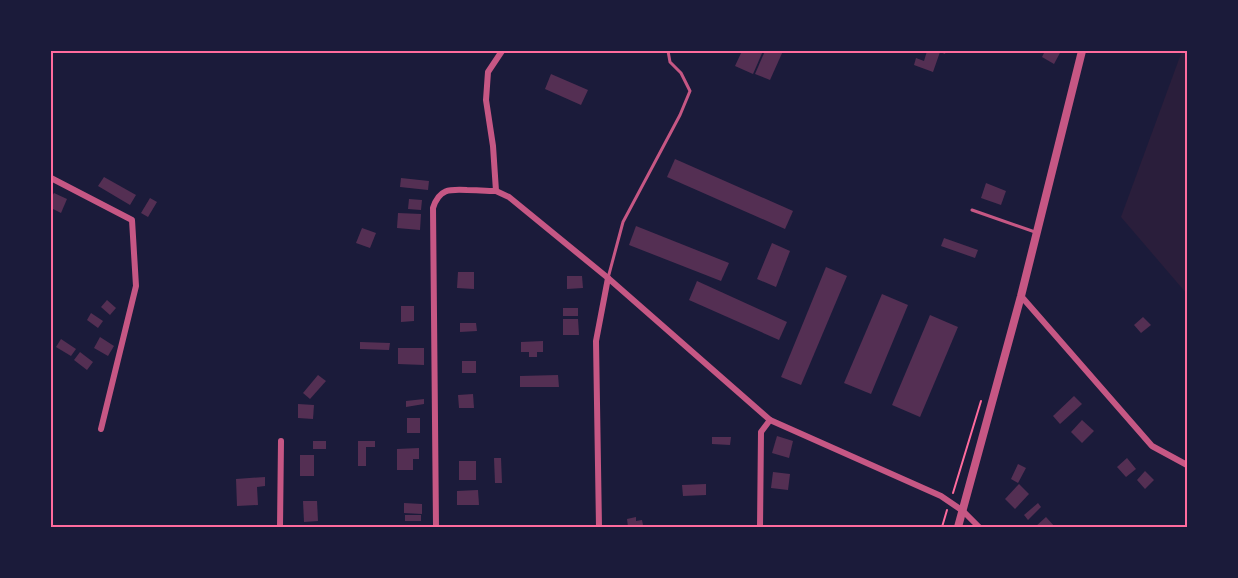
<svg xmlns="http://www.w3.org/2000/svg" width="1238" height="578" font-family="'Open Sans',sans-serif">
<rect width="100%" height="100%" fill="#1b1b3a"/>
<polygon fill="#2a1e3b" points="1182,51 1187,51 1187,294 1121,217"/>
<g fill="#542f53">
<polygon points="742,51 763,51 753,74 735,66"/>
<polygon points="765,51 783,51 770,80 755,74"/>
<polygon points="927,51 946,51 945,54 940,52 933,72 914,65 916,58 924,61"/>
<polygon points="1045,51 1061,51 1054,64 1042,57"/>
<polygon points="551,74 588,90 581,105 545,89"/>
<polygon points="675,159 793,211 785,229 667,177"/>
<polygon points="104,177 136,195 130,205 98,186"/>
<polygon points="401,178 429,181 428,190 400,187"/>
<polygon points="986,183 1006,191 1001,205 981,198"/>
<polygon points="54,193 67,199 61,213 51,208 51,198"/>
<polygon points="150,198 157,202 148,217 141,213"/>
<polygon points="409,199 422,200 421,210 408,209"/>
<polygon points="398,213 421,214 420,230 397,228"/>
<polygon points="636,226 729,263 721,281 629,245"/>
<polygon points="362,228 376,233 370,248 356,243"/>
<polygon points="944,238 978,250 975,258 941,246"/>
<polygon points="772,243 790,251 776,287 757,279"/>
<polygon points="826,267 847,276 801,385 781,377"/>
<polygon points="458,272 474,272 474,289 457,288"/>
<polygon points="567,276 582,276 583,288 567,289"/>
<polygon points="697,281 787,322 779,340 689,300"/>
<polygon points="882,294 908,305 871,394 844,383"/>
<polygon points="107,300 116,308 110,315 101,307"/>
<polygon points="401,306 414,306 414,321 401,322"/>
<rect x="563" y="308" width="15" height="8"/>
<polygon points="91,313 103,321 98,328 87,320"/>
<polygon points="930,315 958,327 920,417 892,405"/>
<polygon points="1143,317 1151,325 1141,333 1134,325"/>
<polygon points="563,319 578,319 579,335 563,335"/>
<polygon points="460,323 476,323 477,331 460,332"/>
<polygon points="100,337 114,346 108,356 94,348"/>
<polygon points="61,339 76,349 71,356 56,347"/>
<polygon points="543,341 543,352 537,352 537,357 529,357 529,352 521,352 521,342"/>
<polygon points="360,342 390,343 389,350 360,349"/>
<polygon points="398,348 424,348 424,365 398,364"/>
<polygon points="80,352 93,362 87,370 74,360"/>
<rect x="462" y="361" width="14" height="12"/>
<polygon points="318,375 326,381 310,399 303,393"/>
<polygon points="558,375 559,387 520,387 520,376"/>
<polygon points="473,394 474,408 459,408 458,395"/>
<polygon points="1074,396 1082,404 1060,424 1053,416"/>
<polygon points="424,399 424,404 406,407 406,401"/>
<polygon points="298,404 314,405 313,419 298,418"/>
<rect x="407" y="418" width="13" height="15"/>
<polygon points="1082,420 1094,431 1082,443 1071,432"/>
<polygon points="777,436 793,441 789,458 772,453"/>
<polygon points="712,437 731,437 730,445 712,444"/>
<rect x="313" y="441" width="13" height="8"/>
<polygon points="358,441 375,441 375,447 366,447 366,466 358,466"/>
<polygon points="419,448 419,459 413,459 413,470 397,470 397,449"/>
<rect x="300" y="455" width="14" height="21"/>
<polygon points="494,458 501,458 502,483 495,483"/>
<polygon points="1127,458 1136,469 1126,477 1117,467"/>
<rect x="459" y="461" width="17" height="19"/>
<polygon points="1018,464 1026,468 1018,483 1011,479"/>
<polygon points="1145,471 1154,480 1145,489 1137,480"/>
<polygon points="773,472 790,474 788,490 771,488"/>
<polygon points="265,477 265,486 257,487 258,505 237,506 236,479"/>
<polygon points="706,484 706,495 683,496 682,485"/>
<polygon points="1019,484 1029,494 1015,509 1005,499"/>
<polygon points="478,490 479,505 457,505 457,491"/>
<polygon points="303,501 317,501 318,521 304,522"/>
<polygon points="404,503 422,504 422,514 404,513"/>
<polygon points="1038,503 1041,507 1028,520 1024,515"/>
<rect x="405" y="515" width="16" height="6"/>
<polygon points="636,517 636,521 642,520 643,525 628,527 627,519"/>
<polygon points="1046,517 1055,527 1035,527"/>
</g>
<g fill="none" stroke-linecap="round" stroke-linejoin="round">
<g stroke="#ff6b9d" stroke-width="2">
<polyline points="953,493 981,401"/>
<polyline points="942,527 947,510"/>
</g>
<g stroke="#c65784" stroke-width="3">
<polyline points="972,210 1035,232"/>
<polyline points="608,278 623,222 680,115 690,91 681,73 670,62 668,51"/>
</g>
<g stroke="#c65784" stroke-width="6">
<polyline points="51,178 132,220 136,286 101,429"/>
<polyline points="496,191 509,197 608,278 770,420 941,496 963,511 979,527"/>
<polyline points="1021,296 1152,446 1187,465"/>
<polyline points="280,527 281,441"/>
<path d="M436,527L433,208C439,189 449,189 467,190C476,190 486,191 496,191L493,146L486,100L488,72L502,51"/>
<polyline points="599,527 596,341 608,278"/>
<polyline points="760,527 761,432 770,420"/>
</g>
<polyline stroke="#c65784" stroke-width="8" points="958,527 1021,296 1082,51"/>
</g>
<rect width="1238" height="578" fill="none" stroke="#1b1b3a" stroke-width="105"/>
<rect x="52" y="52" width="1134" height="474" fill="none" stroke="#ff6b9d" stroke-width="2"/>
</svg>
